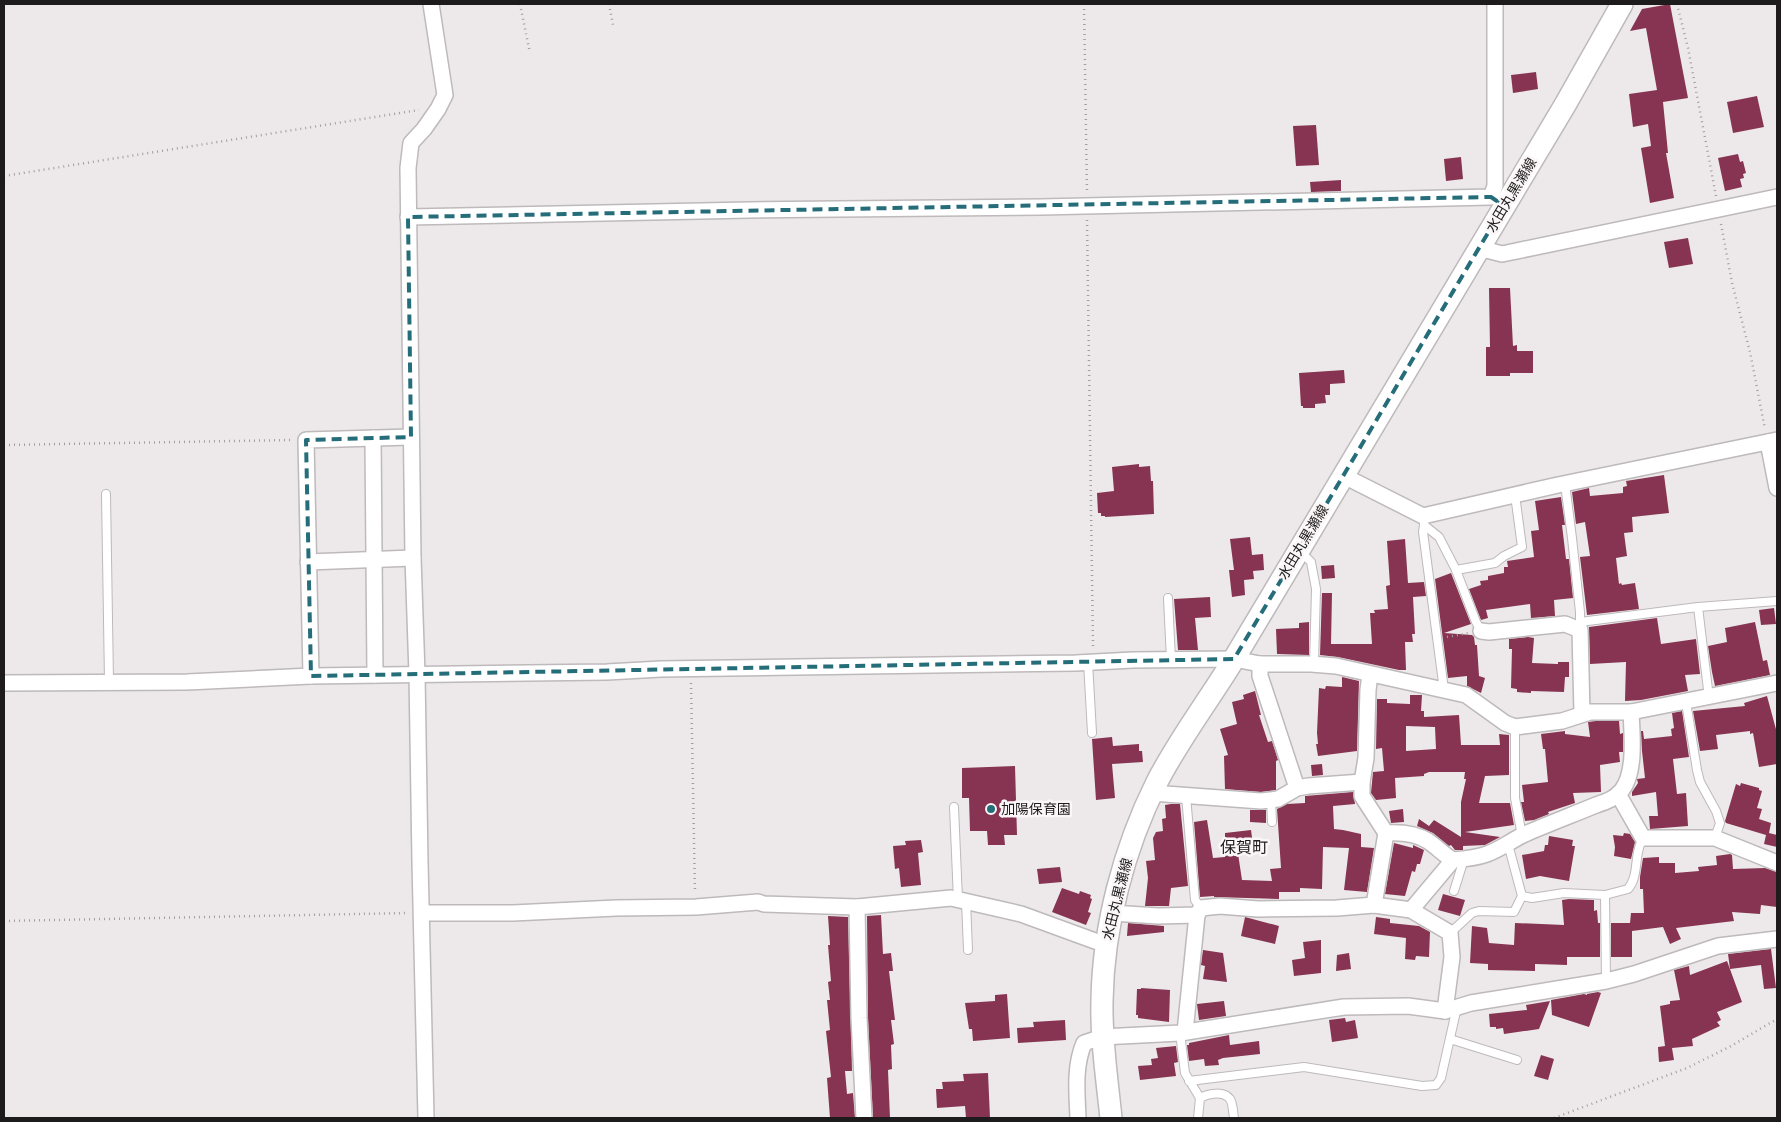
<svg xmlns="http://www.w3.org/2000/svg" width="1781" height="1122" font-family="'Source Sans 3','Noto Sans JP',sans-serif">
<rect width="100%" height="100%" fill="#ede9ea"/>
<g fill="#863451" fill-rule="evenodd">
<polygon points="1670,4 1688,98 1663,102 1668,153 1666,153 1674,198 1650,203 1641,148 1651,146 1648,124 1633,127 1629,94 1657,90 1646,28 1630,31 1642,9"/>
<polygon points="1536,72 1538,89 1513,93 1511,75"/>
<polygon points="1757,96 1764,127 1733,133 1727,102"/>
<polygon points="1316,125 1319,165 1296,166 1293,126"/>
<polygon points="1738,154 1740,162 1743,161 1746,173 1743,174 1744,178 1740,179 1742,187 1725,191 1718,158"/>
<polygon points="1461,157 1463,179 1446,181 1444,159"/>
<polygon points="1341,180 1341,191 1311,192 1310,182"/>
<polygon points="1688,238 1693,264 1669,268 1664,242"/>
<polygon points="1489,288 1510,288 1513,346 1517,345 1517,351 1533,351 1533,373 1510,373 1510,376 1486,376 1486,347 1490,347"/>
<polygon points="1344,370 1345,383 1330,384 1330,395 1325,395 1326,403 1315,404 1315,408 1303,408 1303,406 1301,406 1299,373"/>
<polygon points="1139,464 1139,467 1150,466 1151,481 1153,481 1154,514 1105,517 1105,516 1101,516 1101,513 1098,513 1097,493 1114,491 1112,467"/>
<polygon points="1664,475 1669,513 1632,517 1633,532 1624,533 1627,556 1616,558 1619,584 1621,583 1622,585 1635,583 1639,609 1587,615 1580,557 1590,556 1585,522 1576,524 1572,492 1589,488 1590,496 1623,493 1623,487 1627,486 1626,481"/>
<polygon points="1561,497 1565,525 1562,525 1566,559 1569,559 1573,598 1554,600 1555,616 1531,618 1530,604 1486,610 1488,618 1481,620 1469,589 1481,585 1480,581 1488,580 1488,576 1504,573 1504,567 1508,567 1507,561 1534,557 1531,531 1539,530 1535,501"/>
<polygon points="1250,537 1252,555 1263,554 1264,570 1253,571 1254,579 1244,580 1245,595 1232,597 1229,570 1234,570 1230,539"/>
<polygon points="1405,539 1408,583 1424,582 1426,596 1413,597 1415,634 1412,634 1413,642 1405,642 1406,670 1399,670 1338,657 1320,655 1322,593 1332,593 1331,644 1372,644 1370,613 1375,613 1374,610 1388,609 1386,586 1390,585 1387,541"/>
<polygon points="1334,565 1335,578 1322,579 1321,566"/>
<polygon points="1451,573 1471,624 1444,633 1472,635 1474,637 1475,645 1477,645 1479,676 1485,678 1481,693 1467,686 1467,676 1448,678 1435,579"/>
<polygon points="1210,597 1211,617 1195,618 1198,650 1178,650 1174,599"/>
<polygon points="1774,608 1776,624 1761,625 1759,610"/>
<polygon points="1657,618 1661,644 1696,639 1700,674 1685,675 1688,691 1641,700 1625,701 1626,662 1590,664 1589,627"/>
<polygon points="1309,622 1309,655 1277,654 1276,629 1299,628 1299,623"/>
<polygon points="1755,622 1763,661 1767,660 1770,675 1715,686 1712,672 1708,646 1727,642 1725,628"/>
<polygon points="1528,637 1534,638 1532,663 1558,664 1558,662 1569,662 1569,677 1565,677 1564,692 1531,691 1531,693 1517,692 1517,689 1511,688 1512,649 1509,649 1509,639"/>
<polygon points="1342,677 1359,681 1357,751 1318,756 1316,744 1318,744 1317,733 1319,688 1325,689 1326,686 1342,687"/>
<polygon points="1255,691 1261,715 1259,715 1268,742 1272,741 1278,760 1276,761 1276,790 1261,792 1225,789 1224,756 1228,755 1220,729 1237,724 1232,702 1244,699 1243,695"/>
<path d="M1410,695H1422L1421,711H1424V717L1459,715L1461,745H1500L1499,734L1509,735V775L1485,776L1479,803H1510L1514,825L1465,832L1500,837L1485,845L1463,846V850H1455L1451,845L1449,846L1433,833L1417,826L1419,819L1429,826L1434,820L1461,837V802L1466,779H1464L1465,772H1429L1424,774V776L1395,778L1396,798L1376,800L1371,793L1373,772L1384,771L1382,748L1376,749L1377,699H1387V703L1410,704ZM1406,726L1435,727L1436,749L1406,751Z"/>
<polygon points="1767,696 1777,733 1777,764 1759,767 1753,733 1750,734 1750,731 1716,735 1718,749 1700,751 1693,711 1745,706 1744,703"/>
<polygon points="1682,711 1689,757 1673,759 1677,794 1686,793 1688,826 1650,829 1649,816 1658,816 1656,792 1632,796 1632,792 1638,783 1637,779 1645,778 1642,751 1641,731 1643,731 1644,739 1672,736 1671,729 1674,728 1672,713"/>
<polygon points="1596,721 1619,721 1620,734 1623,733 1623,752 1619,752 1620,762 1600,765 1601,792 1573,793 1575,803 1548,812 1549,814 1534,820 1525,821 1521,802 1524,802 1522,785 1548,782 1545,749 1543,749 1541,734 1565,731 1565,734 1590,737 1588,722"/>
<polygon points="1112,737 1113,746 1139,744 1139,751 1142,751 1143,762 1112,764 1115,798 1096,800 1092,739"/>
<polygon points="1322,764 1323,775 1312,776 1311,765"/>
<polygon points="1015,766 1017,835 1004,835 1005,845 988,845 987,831 970,831 969,798 962,798 962,768"/>
<polygon points="1741,783 1759,788 1759,790 1762,791 1757,808 1762,809 1759,819 1771,823 1769,833 1777,835 1777,847 1764,844 1766,835 1726,823 1725,821 1736,784 1740,786"/>
<polygon points="1353,792 1355,804 1333,806 1334,829 1343,830 1361,834 1361,847 1374,848 1367,892 1344,890 1349,848 1323,847 1322,889 1300,888 1300,892 1279,892 1279,899 1214,897 1214,896 1200,897 1194,822 1207,820 1213,858 1225,857 1225,833 1251,830 1253,845 1237,847 1242,880 1272,881 1270,869 1281,868 1277,809 1287,804 1305,803 1305,796"/>
<polygon points="1171,804 1180,804 1188,886 1171,888 1169,906 1145,906 1148,878 1146,861 1155,860 1153,838 1156,832 1163,831 1162,819 1166,818 1165,805"/>
<polygon points="1403,809 1404,822 1391,823 1389,811"/>
<polygon points="1250,810 1266,810 1266,823 1250,822"/>
<polygon points="1624,833 1630,834 1635,842 1631,859 1614,856 1615,847 1613,835 1623,836"/>
<polygon points="1549,836 1573,840 1572,846 1575,846 1569,881 1540,876 1526,879 1522,855 1544,851 1545,845 1548,845"/>
<polygon points="921,840 923,852 918,853 921,885 901,887 899,868 895,869 893,846 906,845 905,841"/>
<polygon points="1394,843 1413,848 1413,845 1424,850 1420,864 1417,864 1415,872 1412,871 1405,896 1385,894"/>
<polygon points="1730,854 1732,855 1733,869 1765,868 1777,872 1777,907 1761,905 1760,914 1732,912 1734,921 1676,928 1681,939 1670,944 1663,927 1632,931 1632,957 1611,957 1611,923 1630,923 1631,913 1644,913 1643,889 1640,889 1640,877 1643,858 1659,857 1659,863 1675,863 1675,873 1699,871 1698,867 1717,865 1716,856"/>
<polygon points="1060,867 1062,882 1039,884 1037,869"/>
<polygon points="1062,888 1079,894 1080,891 1091,895 1090,898 1092,899 1088,912 1091,913 1086,925 1052,912"/>
<polygon points="1443,894 1465,900 1460,916 1438,910"/>
<polygon points="1569,899 1594,900 1594,911 1597,910 1598,923 1600,923 1600,957 1567,957 1567,965 1535,964 1535,971 1488,970 1488,964 1470,963 1472,926 1487,928 1489,943 1514,945 1515,923 1564,925 1562,900"/>
<polygon points="881,915 883,954 891,953 893,971 889,971 895,1020 891,1020 894,1044 891,1045 892,1069 888,1070 890,1118 873,1118 868,1018 867,916"/>
<polygon points="828,916 848,917 852,1071 845,1071 847,1094 853,1093 855,1118 830,1118 827,1078 831,1077 826,1031 830,1030 827,1000 830,1000 828,982 831,981 828,945 830,945"/>
<polygon points="1245,917 1279,926 1275,944 1241,936"/>
<polygon points="1376,917 1390,919 1390,923 1419,926 1430,932 1429,957 1416,956 1415,960 1405,959 1406,938 1374,934"/>
<polygon points="1128,923 1164,926 1164,932 1127,936"/>
<polygon points="1321,940 1321,973 1294,976 1292,960 1305,958 1303,942"/>
<polygon points="1771,949 1776,988 1764,989 1761,965 1730,969 1728,954"/>
<polygon points="1203,950 1223,953 1227,982 1203,979 1205,966 1201,965"/>
<polygon points="1349,953 1351,969 1336,971 1337,955"/>
<polygon points="1727,961 1742,1002 1717,1012 1721,1020 1717,1022 1720,1026 1692,1039 1693,1046 1672,1048 1674,1060 1659,1062 1658,1047 1665,1046 1660,1006 1670,1004 1670,1001 1680,1000 1674,970 1689,966 1690,975"/>
<polygon points="1141,988 1170,990 1169,1022 1138,1018 1138,1015 1136,1015 1137,989 1141,989"/>
<polygon points="1598,992 1601,993 1589,1027 1552,1015 1551,1000 1584,994 1587,995 1587,994"/>
<polygon points="1007,994 1010,1038 973,1041 972,1029 969,1029 965,1003 995,1001 995,995"/>
<polygon points="1224,1001 1226,1016 1199,1020 1197,1004"/>
<polygon points="1550,1001 1539,1029 1504,1034 1503,1028 1496,1029 1496,1027 1490,1027 1489,1014 1527,1010 1526,1005"/>
<polygon points="1345,1018 1346,1022 1355,1020 1358,1038 1332,1042 1329,1020"/>
<polygon points="1065,1020 1066,1040 1018,1043 1017,1028 1034,1027 1033,1022"/>
<polygon points="1229,1035 1230,1045 1259,1041 1260,1054 1223,1058 1218,1060 1219,1065 1205,1066 1204,1059 1189,1061 1187,1045 1189,1045 1189,1043"/>
<polygon points="1176,1046 1178,1062 1174,1063 1176,1076 1140,1080 1138,1066 1152,1065 1151,1059 1158,1058 1156,1048"/>
<polygon points="1541,1055 1554,1059 1548,1080 1534,1076"/>
<polygon points="988,1073 990,1118 966,1118 965,1106 937,1108 936,1089 943,1089 942,1082 964,1081 963,1074"/>
</g>
<g fill="none" stroke-linecap="round" stroke-linejoin="round">
<defs>
<g id="lane">
<polyline points="1565,484 1572,538 1580,612 1580,626"/>
<polyline points="106,494 109,681"/>
<polyline points="1424,523 1424,525 1439,537 1456,570 1476,622 1481,631"/>
<polyline points="1424,525 1423,532 1444,690"/>
<polyline points="1300,551 1311,562 1316,589 1314,664"/>
<polyline points="1456,570 1495,563 1504,556 1522,547 1515,495"/>
<polyline points="1168,598 1171,660"/>
<polyline points="1698,607 1709,698"/>
<polyline points="1580,622 1698,607 1777,601"/>
<polyline points="1088,662 1092,733"/>
<polyline points="1686,702 1697,770 1700,782 1716,811 1720,823 1715,838"/>
<polyline points="1515,727 1515,798 1522,836"/>
<polyline points="1186,796 1195,900 1201,908"/>
<polyline points="1271,800 1272,822"/>
<polyline points="954,807 958,900"/>
<polyline points="1454,891 1464,859"/>
<polyline points="1522,896 1532,898 1564,893 1605,895"/>
<polyline points="966,901 968,950"/>
<polyline points="1450,933 1472,913 1479,911 1514,912 1522,896 1508,844"/>
<path d="M1606,981L1605,895L1628,889C1640,875 1633,854 1643,838"/>
<polyline points="1180,1033 1185,1073 1200,1098"/>
<polyline points="1450,1039 1517,1060"/>
<polyline points="1189,1081 1304,1067 1422,1086 1436,1085 1441,1078 1457,1007"/>
<path d="M1198,1118L1200,1098C1207,1094 1223,1090 1230,1099C1233,1103 1233,1113 1234,1118"/>
</g>
<g id="street">
<polyline points="408,217 749,210 1041,207 1491,197 1495,186 1495,4"/>
<polyline points="1479,248 1502,254 1777,197"/>
<polyline points="373,438 375,675"/>
<polyline points="1768,442 1777,488"/>
<polyline points="1342,475 1423,516 1558,485 1777,440"/>
<polyline points="308,562 413,558"/>
<polyline points="1481,631 1489,632 1565,624 1580,630 1582,714"/>
<polyline points="1260,664 1260,676 1297,788"/>
<polyline points="1370,674 1368,690 1366,758 1362,782 1362,796 1386,833 1374,905"/>
<polyline points="311,676 306,440 411,437"/>
<polyline points="4,683 187,682 311,676 607,672 661,669 1076,663 1133,660 1234,659 1260,664 1311,664 1336,666 1466,695 1505,723 1515,727 1562,721 1590,712 1631,712 1777,683"/>
<polyline points="1152,793 1261,801 1278,799 1297,788 1308,786 1362,782"/>
<polyline points="1618,794 1643,838 1715,838 1777,863"/>
<path d="M1386,833C1401,832 1415,833 1428,841C1437,847 1444,855 1453,860"/>
<polyline points="857,907 859,1018 864,1118"/>
<path d="M1411,910L1453,860C1465,859 1476,858 1487,854C1501,849 1512,840 1525,834C1548,824 1572,815 1596,805C1605,802 1615,799 1622,790C1636,772 1632,734 1631,712"/>
<polyline points="422,913 513,913 616,908 696,907 758,902 764,904 857,907 951,898 1021,914 1106,945"/>
<polyline points="1112,913 1158,916 1197,915 1201,908 1220,906 1258,909 1337,908 1374,905 1411,910 1450,933 1452,957 1445,1011"/>
<polyline points="1185,1032 1197,915"/>
<polyline points="426,1118 420,862 417,674 413,558 408,168 411,143 424,129 438,109 445,95 431,4"/>
<path d="M1078,1118C1077,1092 1074,1067 1084,1043L1102,1037L1180,1033L1344,1007L1408,1006L1445,1011L1471,1003L1606,981L1634,974L1718,946L1777,939"/>
</g>
<path id="secondary" d="M1111,1118C1107,1079 1101,1040 1102,1001C1103,927 1124,848 1157,782C1179,739 1209,700 1234,659L1565,105L1622,4"/>
</defs>
<use href="#lane" stroke="#beb9ba" stroke-width="10"/>
<use href="#street" stroke="#beb9ba" stroke-width="18"/>
<use href="#secondary" stroke="#beb9ba" stroke-width="24"/>
<g stroke="#a29e9f" stroke-width="2.5" stroke-dasharray="1 4" stroke-linecap="butt">
<polyline points="520,4 530,53"/>
<polyline points="609,4 613,25"/>
<polyline points="1084,4 1087,192"/>
<polyline points="1677,4 1688,48 1716,196"/>
<polyline points="4,176 419,110"/>
<polyline points="1087,220 1093,647"/>
<polyline points="1721,224 1732,283 1750,352 1765,429"/>
<polyline points="4,445 292,440"/>
<polyline points="1447,637 1469,633"/>
<polyline points="691,683 695,893"/>
<polyline points="4,921 408,913"/>
<polyline points="1554,1118 1687,1068 1731,1046 1777,1019"/>
</g>
<use href="#lane" stroke="#fff" stroke-width="8"/>
<use href="#street" stroke="#fff" stroke-width="15"/>
<use href="#secondary" stroke="#fff" stroke-width="21"/>
</g>
<path fill="none" stroke="#256d79" stroke-width="4" stroke-dasharray="10 6" stroke-linejoin="round" d="M1491,197L1504,206L1234,659L311,676L306,440L411,437L408,217Z"/>
<circle fill="#256d79" stroke="#fbf6f7" stroke-width="2" cx="991" cy="809" r="5"/>
<g text-anchor="middle" stroke-width="5" stroke-linejoin="round" paint-order="stroke">
<g font-size="14" fill="#1d1b1b" stroke="#fbf6f7">
<text transform="translate(1511 195) rotate(-59)" y="5">水田丸黒瀬線</text>
<text transform="translate(1303 542) rotate(-59)" y="5">水田丸黒瀬線</text>
<text transform="translate(1117 899) rotate(-76)" y="5">水田丸黒瀬線</text>
</g>
<g font-size="14" fill="#1d1b1b" stroke="#fbf6f7" text-anchor="start">
<text x="1001" y="814">加陽保育園</text>
</g>
<g font-size="16" fill="#1d1b1b" stroke="#fbf6f7">
<text x="1244" y="853">保賀町</text>
</g>
</g>
<rect width="1781" height="1122" fill="none" stroke="#1d1b1b" stroke-width="10"/>
</svg>
